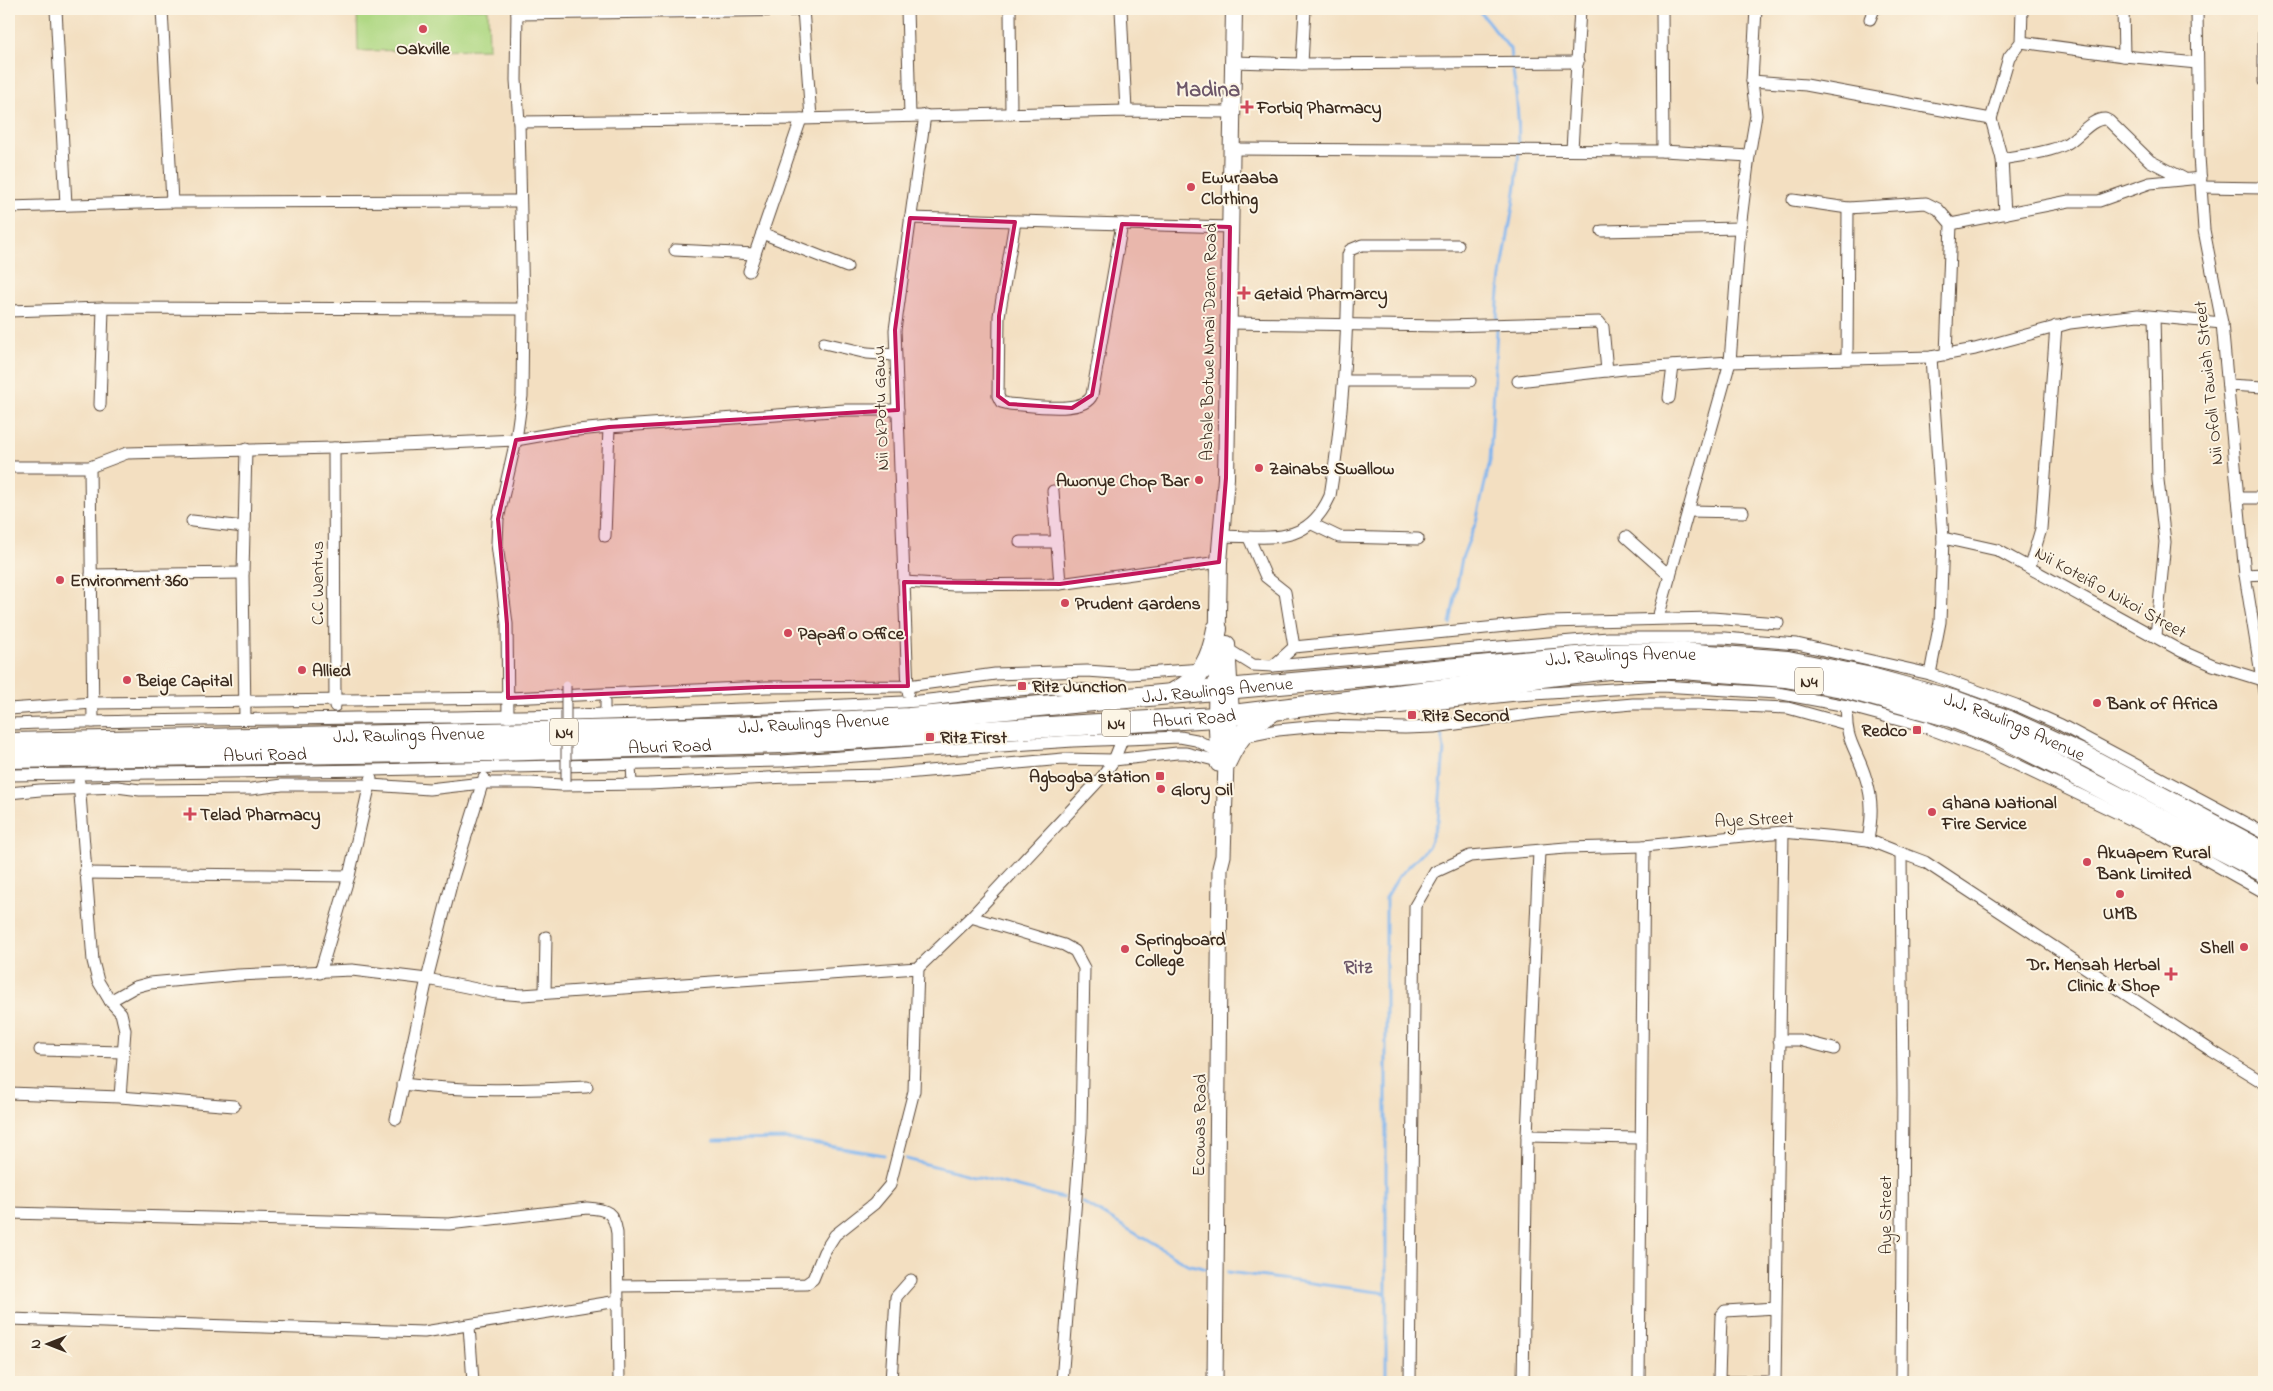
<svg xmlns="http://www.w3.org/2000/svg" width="2273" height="1391" font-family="'Indie Flower',sans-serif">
<rect width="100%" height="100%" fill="#fcf5e5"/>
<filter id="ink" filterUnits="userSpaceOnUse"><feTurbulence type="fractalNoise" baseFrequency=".02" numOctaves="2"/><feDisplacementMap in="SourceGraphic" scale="10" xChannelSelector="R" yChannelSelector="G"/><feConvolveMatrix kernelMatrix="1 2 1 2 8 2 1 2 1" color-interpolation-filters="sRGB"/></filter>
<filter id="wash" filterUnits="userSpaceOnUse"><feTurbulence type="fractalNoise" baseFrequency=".0096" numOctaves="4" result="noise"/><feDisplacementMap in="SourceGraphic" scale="20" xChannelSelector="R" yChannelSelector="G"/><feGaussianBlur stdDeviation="1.12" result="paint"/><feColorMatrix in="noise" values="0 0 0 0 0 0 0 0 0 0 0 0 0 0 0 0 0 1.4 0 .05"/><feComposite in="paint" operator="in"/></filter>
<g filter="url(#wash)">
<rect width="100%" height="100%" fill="#f3dfc1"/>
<polygon fill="#afd883" stroke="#758150" points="357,9 488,9 489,49 358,51"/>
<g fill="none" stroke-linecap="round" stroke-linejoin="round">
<g stroke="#81b5ee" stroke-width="3">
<polyline points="1478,9 1510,49 1511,59"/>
<path d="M1497,322C1498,273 1512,225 1517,176C1521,140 1518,101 1512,65"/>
<polyline points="1450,624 1462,558 1476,522 1490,461 1497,328"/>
<polyline points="714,1140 788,1139 884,1155"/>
<polyline points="906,1159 1063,1198"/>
<polyline points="1082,1202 1187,1264 1207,1269"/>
<polyline points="1228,1272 1386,1293"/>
<polyline points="1386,1382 1386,898 1399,876 1428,847 1438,821 1444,749 1441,733"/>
</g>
</g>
</g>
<g filter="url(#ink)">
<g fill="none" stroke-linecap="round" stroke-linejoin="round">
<defs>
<g id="pedestrian">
<polyline points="605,714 605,702"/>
<polyline points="631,764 632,784"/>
</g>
<g id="minor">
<polyline points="56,9 66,205"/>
<polyline points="162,9 172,202"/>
<polyline points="803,9 811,118"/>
<polyline points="907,9 910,116"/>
<polyline points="1010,9 1011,114"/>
<polyline points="1121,9 1126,111"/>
<polyline points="1662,9 1663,151"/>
<polyline points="2123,9 2124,56"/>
<polyline points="2197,9 2199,156 2204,230 2222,323 2245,575 2264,692"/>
<polyline points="2264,9 2264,82"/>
<polyline points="517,14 803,10"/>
<polyline points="1870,19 1874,9"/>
<polyline points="2021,42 2124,56 2197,63"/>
<polyline points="1233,62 1302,64 1578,62"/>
<polyline points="1302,64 1305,9"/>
<polyline points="1752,81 1806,85 1991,119"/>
<polyline points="519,122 801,119 1126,111 1231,112"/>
<polyline points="1231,149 1663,151 1749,156"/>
<polyline points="1572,150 1580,9"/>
<path d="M2002,159C2023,155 2048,153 2066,144C2079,137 2090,119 2105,119L2109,121L2150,161L2183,178"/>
<polyline points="2202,187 2264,188"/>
<polyline points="1793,200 1848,208 1926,203 1938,209 1951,224 1946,355"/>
<polyline points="9,207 172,202 520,201"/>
<polyline points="2005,214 2002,159 1991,119 2009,57 2021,42 2022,9"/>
<polyline points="910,218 1230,227"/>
<path d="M1015,222L999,316L998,396L1001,402L1009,404C1028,405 1084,415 1092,395L1122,224"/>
<polyline points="1951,224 2069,201 2099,201 2150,183 2201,178"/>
<polyline points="1602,231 1740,228"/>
<polyline points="762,233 847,267"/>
<polyline points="675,250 755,254"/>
<polyline points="749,271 801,119"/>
<polyline points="9,311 103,308 523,309"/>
<polyline points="2154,317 2158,480 2165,542 2156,636"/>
<polyline points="1229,323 1446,326 1599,322 1603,327 1607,371"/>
<polyline points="824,343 867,353 895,355"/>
<polyline points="1847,359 1848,208"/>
<polyline points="1344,381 1470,381"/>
<polyline points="1518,381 1624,369 1730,362 1931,357 1975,349 2070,323 2138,315 2222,323"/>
<polyline points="2228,385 2264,387"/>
<polyline points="1669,398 1673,366"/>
<polyline points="100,405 103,308"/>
<polyline points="334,448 335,706"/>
<polyline points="9,467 90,467 127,453 334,448 516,440 567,431 609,427 846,410 898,410"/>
<polyline points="90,467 93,722"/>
<polyline points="1053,491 1060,584"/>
<polyline points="2238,498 2264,498"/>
<polyline points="1688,511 1743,512"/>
<polyline points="192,521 244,527"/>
<polyline points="1312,524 1339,537 1418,539"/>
<polyline points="605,536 609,427"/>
<path d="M1220,536C1267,536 1307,548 1330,496C1343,416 1348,336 1348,255L1350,250L1362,245H1458"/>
<polyline points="1626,537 1670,576"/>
<polyline points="1249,538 1266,577 1285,592 1294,647"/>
<polyline points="1943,538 1997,550 2181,651 2213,665 2262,680"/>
<polyline points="1020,542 1057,542"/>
<polyline points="2030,566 2041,529 2056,326"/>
<polyline points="91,575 243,573"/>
<polyline points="2245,575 2264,574"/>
<polyline points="904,582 954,585 1060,584 1219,562"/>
<polyline points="1658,618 1730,362 1740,228 1749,156 1756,115 1752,81 1756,9"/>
<polyline points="1226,652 1232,652 1253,665 1273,666 1608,638 1724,638 1797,644 1930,674 2016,705 2061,725 2264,833"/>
<polyline points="1273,666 1294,647 1548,622 1712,618 1778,623"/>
<polyline points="1930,674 1940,622 1943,538 1931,357"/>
<polyline points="908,692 895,330 925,115"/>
<path d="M1847,706C1844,742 1857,748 1866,779C1873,800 1872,818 1868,840"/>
<polyline points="1340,707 1368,711 1516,695 1662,686 1777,693 1847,706 1925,727 1984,749 2155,831 2264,892"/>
<polyline points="9,709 93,703 508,698 766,687 908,686 995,674 1087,671 1130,674 1203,669"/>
<polyline points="508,717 507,624 497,544 498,519 516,440 522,396 523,309 519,122 516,80 517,9"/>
<polyline points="245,719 243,573 246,449"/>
<path d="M9,724C253,716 497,721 740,709C799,707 859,705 918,701C971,696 1061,679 1110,695"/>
<polyline points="1242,737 1278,730 1319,726 1405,728 1434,727 1544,712 1633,704 1698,704 1788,708 1846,724"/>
<polyline points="9,775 371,770 782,761 1073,741 1180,737 1196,740 1219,752"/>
<polyline points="79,782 93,961 98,981 110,1001 121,1013 125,1030 120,1097"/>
<polyline points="9,793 40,790 117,787 140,790 251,789 282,785 371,785 429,789 482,783 531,783 561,785 649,784 788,777 883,775 1063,759 1114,760 1177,753 1186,753 1218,761"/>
<polyline points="1901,853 1925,862 2212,1051 2264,1083"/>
<polyline points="85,873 349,876"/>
<polyline points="971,917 1064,945 1075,951 1084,968 1081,1131 1062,1382"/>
<polyline points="320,973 349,876 371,779"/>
<polyline points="545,993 546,937"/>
<polyline points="110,1001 135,987 150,983 238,975 352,970 427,979 496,993 522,995 918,968 971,917 1103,776 1114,760 1122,740"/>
<polyline points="1779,1040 1799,1040 1834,1049"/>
<polyline points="40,1050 124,1052"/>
<path d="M403,1084C464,1092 525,1090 587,1087"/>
<polyline points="9,1093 120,1097 234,1106"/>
<polyline points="396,1119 427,979 452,881 484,778"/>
<polyline points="1527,1136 1640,1138"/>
<path d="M9,1213L449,1224L587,1208C607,1209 614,1212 617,1233L619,1382"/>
<polyline points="619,1286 806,1284 813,1279 824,1252 835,1235 874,1204 890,1185 914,1091 918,968"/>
<path d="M1776,1308L1725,1311L1721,1316L1719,1379L1723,1382H1775C1778,1199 1780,1016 1783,832"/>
<polyline points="9,1319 424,1332 618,1301"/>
<polyline points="469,1326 473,1382"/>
<polyline points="891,1382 896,1297 911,1280"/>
<polyline points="1410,1382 1415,906 1435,872 1470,856 1566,848 1644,846"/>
<polyline points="1523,1382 1527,1136 1539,851"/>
<polyline points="1639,1382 1644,846 1783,832 1868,840 1901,853 1903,1094 1901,1382"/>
</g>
<g id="tertiary">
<polyline points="1216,717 1218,764"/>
<polyline points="1215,1382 1220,868 1223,856 1226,762 1231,715"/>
</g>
<g id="secondary">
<polyline points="1227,644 1231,715"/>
<polyline points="1216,717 1219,562 1226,478 1234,9"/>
</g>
<g id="trunk">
<path d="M1175,692C1202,679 1212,657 1217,629"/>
<path id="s1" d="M9,743L627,730L736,727L909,718L1609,654L1683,653L1788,661L1867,677L1955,701L2009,721L2089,758L2264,852"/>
<path id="s2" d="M9,758L493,751L782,743L1216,717L1608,669H1682L1785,677L1842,687L1951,717L2004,738L2264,872"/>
<path d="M1226,762C1236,740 1248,724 1270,713"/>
</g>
</defs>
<use href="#pedestrian" stroke="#574536" stroke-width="11"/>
<use href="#minor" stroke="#574536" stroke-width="13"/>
<use href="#tertiary" stroke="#574536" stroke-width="17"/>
<use href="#secondary" stroke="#574536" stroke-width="18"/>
<use href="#trunk" stroke="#574536" stroke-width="22"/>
<use href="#pedestrian" stroke="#fff" stroke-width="9"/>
<use href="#minor" stroke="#fff" stroke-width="11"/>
<use href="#tertiary" stroke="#fff" stroke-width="15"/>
<use href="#secondary" stroke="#fff" stroke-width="16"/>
<use href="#trunk" stroke="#fff" stroke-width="20"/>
<defs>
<polyline id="pedestrian-bridge" points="566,686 566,781"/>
</defs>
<use href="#pedestrian-bridge" stroke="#574536" stroke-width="11" stroke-linecap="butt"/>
<use href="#pedestrian-bridge" stroke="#fff" stroke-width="9"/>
</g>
</g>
<path fill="#c2185b" fill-opacity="0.2" stroke="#c2185b" stroke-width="4" stroke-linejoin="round" d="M910,218L1015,222L999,316L998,396L1009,404L1072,408L1092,395L1122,224L1230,227L1226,478L1219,562L1060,584L904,582L908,686L766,687L508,698L507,624L498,519L516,440L609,427L898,410L895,330Z"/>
<g fill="#d1495b" stroke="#fcf5e5" stroke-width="2">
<circle cx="423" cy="29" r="5"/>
<path d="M1244.5 99.5h5v5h5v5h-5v5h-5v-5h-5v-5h5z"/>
<circle cx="1191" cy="187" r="5"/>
<path d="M1241.5 285.5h5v5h5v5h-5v5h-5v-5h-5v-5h5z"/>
<circle cx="1259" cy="468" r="5"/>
<circle cx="1199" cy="480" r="5"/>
<circle cx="60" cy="580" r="5"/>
<circle cx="1065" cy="603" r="5"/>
<circle cx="788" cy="633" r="5"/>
<circle cx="302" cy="670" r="5"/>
<circle cx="127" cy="680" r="5"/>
<rect x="1017" y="681" width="10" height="10" rx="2.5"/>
<circle cx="2097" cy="703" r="5"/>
<rect x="1407" y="710" width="10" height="10" rx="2.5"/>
<rect x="1912" y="725" width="10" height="10" rx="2.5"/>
<rect x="925" y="732" width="10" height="10" rx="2.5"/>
<rect x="1155" y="771" width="10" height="10" rx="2.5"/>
<circle cx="1161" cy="789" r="5"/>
<circle cx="1932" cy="812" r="5"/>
<path d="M187.5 806.5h5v5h5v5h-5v5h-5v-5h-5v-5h5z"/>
<circle cx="2087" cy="862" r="5"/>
<circle cx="2120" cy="894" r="5"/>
<circle cx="2244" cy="947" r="5"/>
<circle cx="1125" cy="949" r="5"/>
<path d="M2168.5 966.5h5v5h5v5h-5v5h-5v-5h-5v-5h5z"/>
</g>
<g text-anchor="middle" stroke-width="4" stroke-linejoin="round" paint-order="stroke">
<g fill="#fcf5e5" stroke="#75675a" stroke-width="1">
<rect x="1795" y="667.5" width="28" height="27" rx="4"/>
<rect x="1102" y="709.5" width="28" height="27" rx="4"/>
<rect x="550" y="718.5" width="28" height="27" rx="4"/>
</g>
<g font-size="16" font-weight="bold" fill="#3b2a1e">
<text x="1809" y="687">N4</text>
<text x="1116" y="729">N4</text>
<text x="564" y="738">N4</text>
</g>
<g font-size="18" font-weight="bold" fill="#3b2a1e" stroke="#fcf5e5" text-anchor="start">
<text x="423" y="54" text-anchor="middle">Oakville</text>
<text x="1257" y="113">Forbiq Pharmacy</text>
<text x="1201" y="183">Ewuraaba<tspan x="1201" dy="21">Clothing</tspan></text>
<text x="1254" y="299">Getaid Pharmarcy</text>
<text x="1269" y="474">Zainabs Swallow</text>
<text x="1189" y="486" text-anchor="end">Awonye Chop Bar</text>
<text x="70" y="586">Environment 360</text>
<text x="1075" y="609">Prudent Gardens</text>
<text x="798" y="639">Papafio Office</text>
<text x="312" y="676">Allied</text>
<text x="137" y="686">Beige Capital</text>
<text x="1032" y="692">Ritz Junction</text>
<text x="2107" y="709">Bank of Africa</text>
<text x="1422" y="721">Ritz Second</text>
<text x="1907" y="736" text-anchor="end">Redco</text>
<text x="940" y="743">Ritz First</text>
<text x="1150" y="782" text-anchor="end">Agbogba station</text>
<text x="1171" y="795">Glory Oil</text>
<text x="1942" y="808">Ghana National<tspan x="1942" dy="21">Fire Service</tspan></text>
<text x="200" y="820">Telad Pharmacy</text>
<text x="2097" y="858">Akuapem Rural<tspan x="2097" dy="21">Bank Limited</tspan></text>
<text x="2120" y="919" text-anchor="middle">UMB</text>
<text x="1135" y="945">Springboard<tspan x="1135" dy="21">College</tspan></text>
<text x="2234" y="953" text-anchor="end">Shell</text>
<text x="2160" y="970" text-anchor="end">Dr. Mensah Herbal<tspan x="2160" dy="21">Clinic &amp; Shop</tspan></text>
</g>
<g font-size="18" fill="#3b2a1e" stroke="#fcf5e5">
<text transform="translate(1208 342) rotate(-89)" y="6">Ashale Botwe Nmai Dzorn Road</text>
<text transform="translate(2208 383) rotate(-96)" y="6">Nii Ofoli Tawiah Street</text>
<text transform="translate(880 408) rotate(-92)" y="6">Nii OkPotu Gawu</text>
<text transform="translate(317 583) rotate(-90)" y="6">C.C Wentus</text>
<text transform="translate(2111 592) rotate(29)" y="6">Nii Koteifio Nikoi Street</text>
<text dy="6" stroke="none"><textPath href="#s1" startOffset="1615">J.J. Rawlings Avenue</textPath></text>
<text dy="6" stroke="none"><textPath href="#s1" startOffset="1210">J.J. Rawlings Avenue</textPath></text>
<text dy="6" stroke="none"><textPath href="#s2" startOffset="1186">Aburi Road</textPath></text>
<text dy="6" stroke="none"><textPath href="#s1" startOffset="805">J.J. Rawlings Avenue</textPath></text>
<text dy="6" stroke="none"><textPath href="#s1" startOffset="2019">J.J. Rawlings Avenue</textPath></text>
<text dy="6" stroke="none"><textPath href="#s1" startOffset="400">J.J. Rawlings Avenue</textPath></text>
<text dy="6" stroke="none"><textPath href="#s2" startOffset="661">Aburi Road</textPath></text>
<text dy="6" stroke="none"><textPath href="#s2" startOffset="256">Aburi Road</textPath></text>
<text transform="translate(1754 819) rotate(-3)" y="6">Aye Street</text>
<text transform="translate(1199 1125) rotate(-89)" y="6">Ecowas Road</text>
<text transform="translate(1885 1215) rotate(-90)" y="6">Aye Street</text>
</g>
<g font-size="19" font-weight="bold" fill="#6d5769" stroke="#fcf5e5">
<text x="1358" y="973">Ritz</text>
</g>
<g font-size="22" font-weight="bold" fill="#6d5769" stroke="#fcf5e5">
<text x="1208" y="96">Madina</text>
</g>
</g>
<rect width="2273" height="1391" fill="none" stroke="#fcf5e5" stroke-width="30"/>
<g transform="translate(48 1344) rotate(270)" stroke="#fcf5e5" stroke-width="4" paint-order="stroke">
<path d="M0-4L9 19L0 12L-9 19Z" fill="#3b2a1e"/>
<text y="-8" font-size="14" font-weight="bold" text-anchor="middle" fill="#3b2a1e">N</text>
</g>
</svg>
